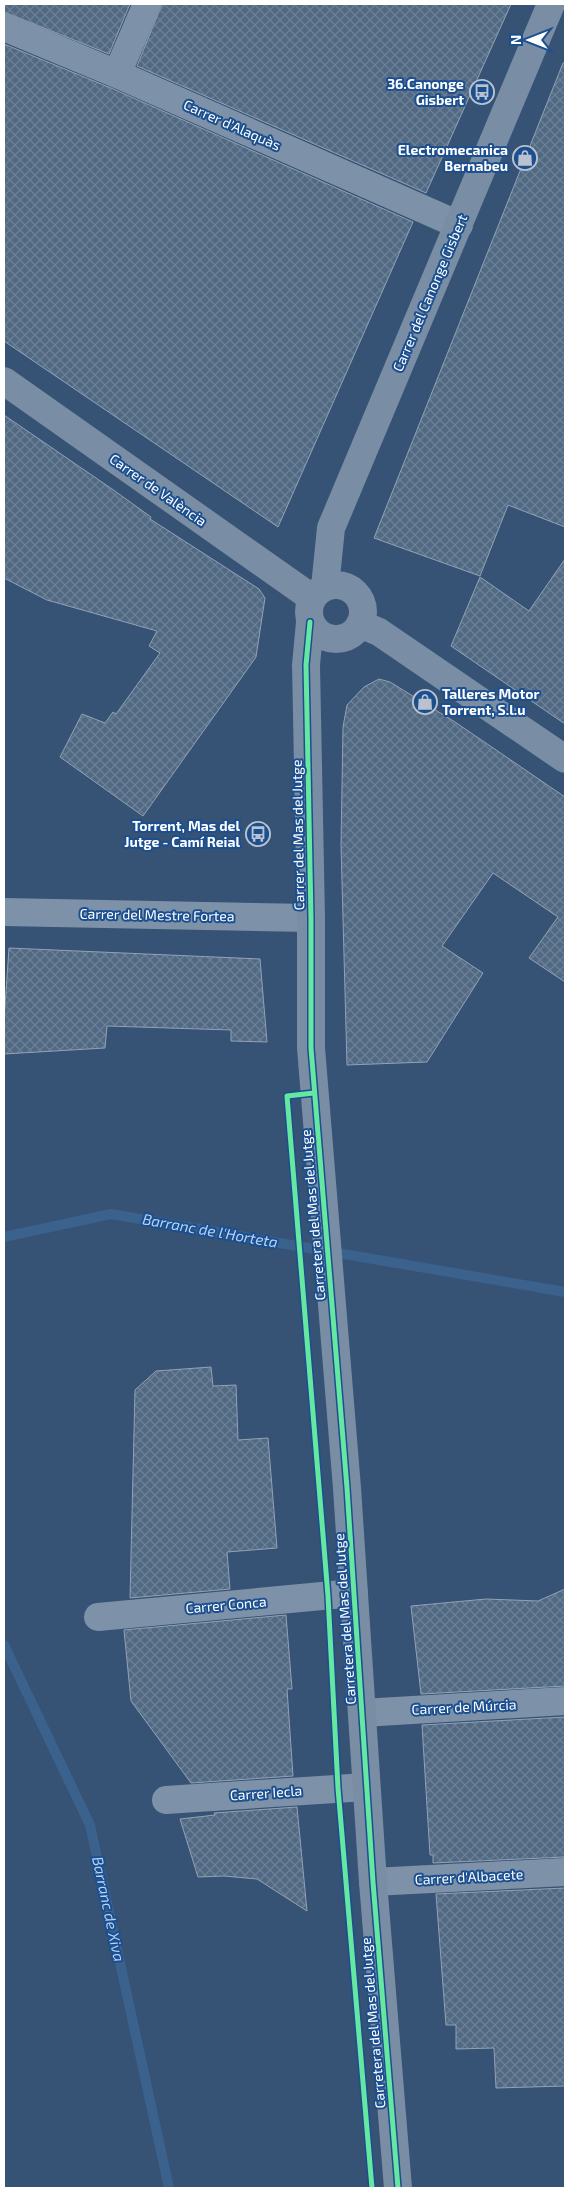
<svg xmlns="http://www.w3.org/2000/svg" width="569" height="2192" font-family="'Exo 2',sans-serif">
<defs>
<pattern id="building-cross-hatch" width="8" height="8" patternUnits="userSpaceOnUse" patternTransform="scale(1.25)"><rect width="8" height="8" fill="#526984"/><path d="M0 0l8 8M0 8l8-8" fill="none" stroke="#6c8096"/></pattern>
</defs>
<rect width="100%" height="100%" fill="#365274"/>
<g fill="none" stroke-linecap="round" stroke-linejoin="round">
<g stroke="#3b618d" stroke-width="10">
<polyline points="4,1237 111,1214 565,1292"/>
<polyline points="4,1645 90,1825 169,2188"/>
</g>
</g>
<g fill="url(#building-cross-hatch)" stroke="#92a2b6">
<polygon points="4,4 130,4 109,54 4,12"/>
<polygon points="162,4 511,4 426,193 137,66"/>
<polygon points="4,44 111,88 413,222 278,527 4,341"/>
<polygon points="563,63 565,63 565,527 508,505 480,576 374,538"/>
<polygon points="4,415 112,489 151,517 150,519 259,589 265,598 256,657 143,816 60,757 82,714 105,723 113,712 116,714 160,653 149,646 157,631 47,600 4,578"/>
<polygon points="565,559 565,724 451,646 480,577 529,611"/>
<polygon points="379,679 390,682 455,722 565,797 565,982 529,958 558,917 493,873 442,946 483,973 427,1062 347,1065 341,845 343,727 347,705 364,687"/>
<polygon points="9,948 260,959 267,1042 231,1041 231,1030 107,1026 105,1048 4,1054 4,1020"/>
<polygon points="211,1367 213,1386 236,1385 238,1440 268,1438 277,1548 227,1552 230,1589 130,1598 135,1390 156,1371"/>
<polygon points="565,1589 565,1686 421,1694 411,1606 486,1599 538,1601"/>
<polygon points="286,1615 292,1689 287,1689 293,1776 191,1783 131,1701 124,1630"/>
<polygon points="565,1717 565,1857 433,1863 433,1855 430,1855 422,1725"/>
<polygon points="297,1807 307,1911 257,1879 224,1876 198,1877 180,1819 215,1815 214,1813"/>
<polygon points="565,1888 565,2086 496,2088 494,2048 456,2049 456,2025 446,2025 436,1894"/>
</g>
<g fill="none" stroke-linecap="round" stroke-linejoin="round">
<g stroke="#7d92a8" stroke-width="28">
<polyline points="4,27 117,74 459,225"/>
<polyline points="117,74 147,4"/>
<polyline points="4,912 311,918"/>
<polyline points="98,1617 354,1593"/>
<polyline points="362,1713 565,1701"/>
<polyline points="166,1800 366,1787"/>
<polyline points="373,1882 565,1872"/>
</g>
<g stroke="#798da4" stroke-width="28">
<polyline points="4,381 312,598"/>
<circle cx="336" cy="612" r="27"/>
<polyline points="325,587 331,528 551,4"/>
<polyline points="310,622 306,665 311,918 311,1048 347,1488 373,1882 398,2188"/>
<polyline points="360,624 379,632 565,759"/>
</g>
<defs>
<g id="cycleway">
<polyline points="310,622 306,665 311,918 311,1048 347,1488 373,1882 398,2188"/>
<polyline points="314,1093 287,1096 328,1596 338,1788 372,2188"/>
</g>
</defs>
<use href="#cycleway" stroke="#1b4f8f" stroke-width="8"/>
<use href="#cycleway" stroke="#66e7a1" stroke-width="5"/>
</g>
<defs>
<symbol id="bus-ring" viewBox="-11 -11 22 22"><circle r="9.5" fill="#1b4f8f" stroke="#b9c2ce" stroke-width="1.5"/><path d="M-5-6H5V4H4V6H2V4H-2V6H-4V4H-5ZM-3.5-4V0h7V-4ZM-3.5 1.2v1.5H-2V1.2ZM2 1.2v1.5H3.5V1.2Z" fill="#b9c2ce"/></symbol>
<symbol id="shop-ring" viewBox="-11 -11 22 22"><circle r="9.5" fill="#1b4f8f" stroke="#b9c2ce" stroke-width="1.5"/><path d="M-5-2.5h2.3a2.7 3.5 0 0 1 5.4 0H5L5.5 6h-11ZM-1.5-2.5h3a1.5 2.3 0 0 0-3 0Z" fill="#b9c2ce"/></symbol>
</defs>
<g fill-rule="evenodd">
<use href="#bus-ring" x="468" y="78" width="28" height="28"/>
<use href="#shop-ring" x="511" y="144" width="28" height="28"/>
<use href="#shop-ring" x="411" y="688" width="28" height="28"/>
<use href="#bus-ring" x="244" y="820" width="28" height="28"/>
</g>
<g text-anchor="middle" stroke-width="4" stroke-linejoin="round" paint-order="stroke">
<g font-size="14" font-weight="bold" fill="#fff" stroke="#1b4f8f" text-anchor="end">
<text x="464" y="89">36.Canonge<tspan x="464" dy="16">Gisbert</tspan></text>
<text x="508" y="155">Electromecanica<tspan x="508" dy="16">Bernabeu</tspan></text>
<text x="442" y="699" text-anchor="start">Talleres Motor<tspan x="442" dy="16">Torrent, S.l.u</tspan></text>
<text x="240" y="831">Torrent, Mas del<tspan x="240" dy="16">Jutge - Camí Reial</tspan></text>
</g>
<g font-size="14" fill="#fff" stroke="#1b4f8f">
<text transform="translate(232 125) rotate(24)" y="5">Carrer d'Alaquàs</text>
<text transform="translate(430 293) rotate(-67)" y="5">Carrer del Canonge Gisbert</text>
<text transform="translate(158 490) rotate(35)" y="5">Carrer de València</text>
<text transform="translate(298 835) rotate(-91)" y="5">Carrer del Mas del Jutge</text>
<text transform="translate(157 915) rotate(1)" y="5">Carrer del Mestre Fortea</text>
<text transform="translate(313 1215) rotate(-95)" y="5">Carretera del Mas del Jutge</text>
<text transform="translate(226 1605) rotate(-5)" y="5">Carrer Conca</text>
<text transform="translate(345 1619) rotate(-94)" y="5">Carretera del Mas del Jutge</text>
<text transform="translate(464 1707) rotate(-3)" y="5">Carrer de Múrcia</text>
<text transform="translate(266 1793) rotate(-4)" y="5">Carrer Iecla</text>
<text transform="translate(469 1877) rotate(-3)" y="5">Carrer d'Albacete</text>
<text transform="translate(373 2023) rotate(-95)" y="5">Carretera del Mas del Jutge</text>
</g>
<g font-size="15" font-style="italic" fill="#b5d3f5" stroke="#1b4f8f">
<text transform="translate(210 1231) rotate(10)" y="5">Barranc de l'Horteta</text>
<text transform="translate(108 1909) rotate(78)" y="5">Barranc de Xiva</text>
</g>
</g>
<rect width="569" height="2192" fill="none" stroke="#ffffff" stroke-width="10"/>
<g transform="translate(529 40) rotate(270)" stroke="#1b4f8f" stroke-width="4" paint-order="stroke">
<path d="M0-4L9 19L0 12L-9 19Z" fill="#ffffff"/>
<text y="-8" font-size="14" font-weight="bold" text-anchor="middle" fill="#ffffff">N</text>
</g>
</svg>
